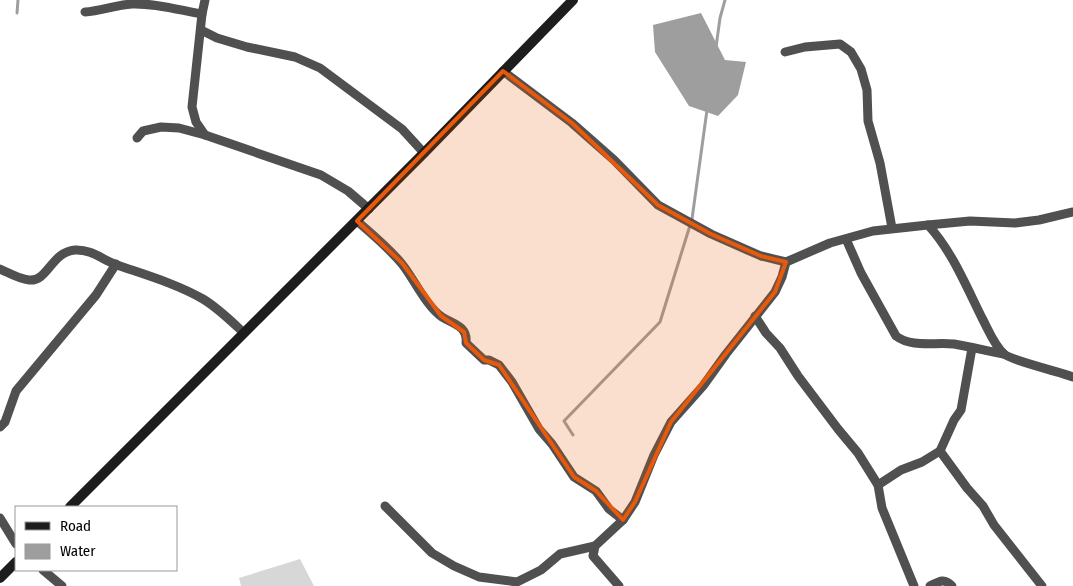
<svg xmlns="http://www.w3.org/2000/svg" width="1073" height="586" font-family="'Fira Sans Condensed',sans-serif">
<rect width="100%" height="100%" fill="#fff"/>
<polygon fill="#d7d7d7" points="300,559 314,586 241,586 239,578"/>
<polygon fill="#9e9e9e" points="701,13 725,60 746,62 738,95 718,116 689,106 655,52 653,25"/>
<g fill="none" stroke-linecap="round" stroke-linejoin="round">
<g stroke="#9e9e9e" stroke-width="3">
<polyline points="17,13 18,0"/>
<polyline points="716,47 720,18 725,0"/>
<polyline points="573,435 564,421 660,322 692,219 707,110"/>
</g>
<g stroke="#505050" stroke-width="9">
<path d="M85,12C101,11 115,5 132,4C155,3 179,10 202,14"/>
<polyline points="201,30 217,38 247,47 295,57 320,68 402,129 424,153"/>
<polyline points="785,52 805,47 840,44 851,52 861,69 867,90 868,121 880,163 892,228"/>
<path d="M503,71L572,123L614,160L658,205L711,234L761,256L786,262L830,243L873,231L928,225C952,251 966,286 982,318C988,329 994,345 1004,354C1012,361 1058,371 1073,377"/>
<polyline points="205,135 196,122 192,107 202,14 205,0"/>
<polyline points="137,138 143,131 161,127 179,128 205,135 321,175 348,191 369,209"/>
<path d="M357,221C372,234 389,248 402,264C414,279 426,306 442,317C453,324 468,326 466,343L484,360H489L499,365L512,382L539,429L552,444L574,477L596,491L609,509L623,520"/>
<polyline points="928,225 970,221 1015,223 1039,220 1073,212"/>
<path d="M846,239L861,273L896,336C912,348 934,342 954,344C971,347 988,351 1004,354"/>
<path d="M0,269C9,273 19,279 29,280C48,282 51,252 75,250C91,249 103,260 117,265C146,275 177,284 203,299C218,308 231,321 244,333"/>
<polyline points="755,316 766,333 780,348 798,376 838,429 858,453 878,485 882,508 914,586"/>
<polyline points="0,427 5,422 16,391 96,295 116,264"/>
<polyline points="940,451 967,488 983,506 994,525 1042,586"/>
<polyline points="878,485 901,470 922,462 940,451 954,420 961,410 972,348"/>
<polyline points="385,506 432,553 454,566 479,577 517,582 541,570 560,554 595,546"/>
<polyline points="0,518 16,544"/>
<polyline points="43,570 62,586"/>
<polyline points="619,586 593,556 595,546 623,520 635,502 654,455 671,422 703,386 726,354 775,292 782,277 786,262"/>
<path d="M930,586C938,582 944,577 952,586"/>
</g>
<g stroke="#1d1d1d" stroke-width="10">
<polyline points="70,507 424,153 573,0"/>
<polyline points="0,578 16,562"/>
</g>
</g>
<path fill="#e8590c" fill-opacity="0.2" stroke="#e8590c" stroke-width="4" stroke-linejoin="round" d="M503,71L572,123L658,205L711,234L761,256L786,262L775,292L671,422L635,502L623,520L596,491L574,477L499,365L484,360L466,343L464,332L441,316L402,263L357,221Z"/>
<rect x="15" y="506" width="162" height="65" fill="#ffffff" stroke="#999999"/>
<rect x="25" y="522" width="25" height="8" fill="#1d1d1d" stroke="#999999"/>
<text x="60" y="531" font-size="15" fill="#000000">Road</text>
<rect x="25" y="544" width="25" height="15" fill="#9e9e9e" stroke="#999999"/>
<text x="60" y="556" font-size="15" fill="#000000">Water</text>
</svg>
